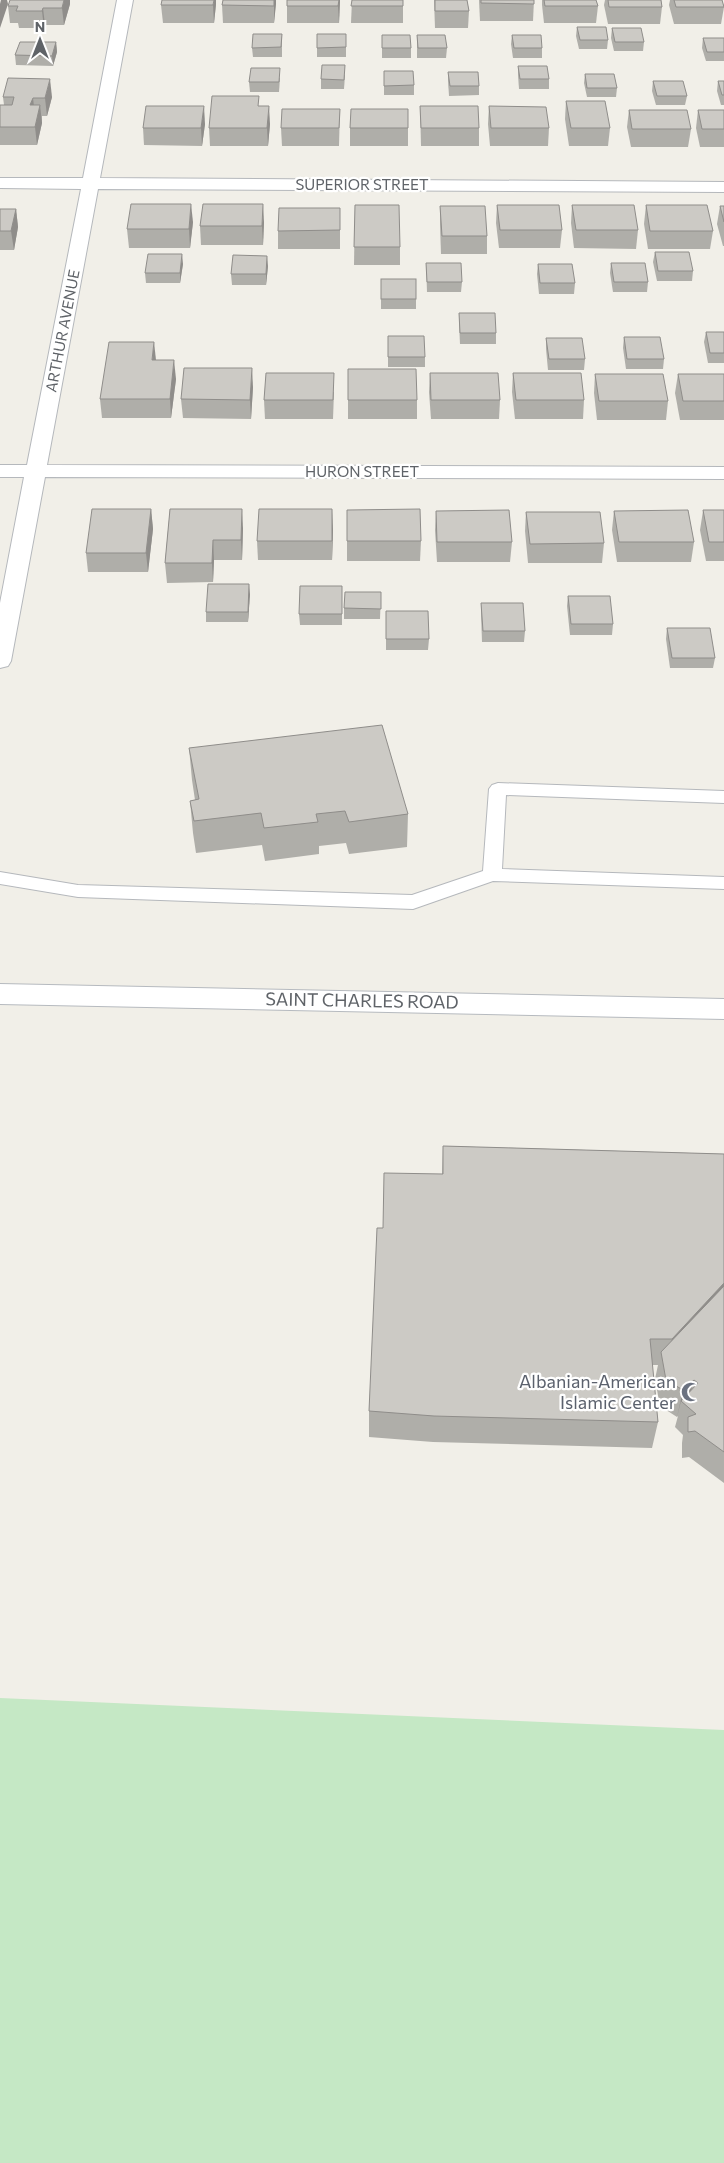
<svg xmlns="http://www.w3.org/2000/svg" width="724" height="2163" font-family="Commissioner,sans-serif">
<rect width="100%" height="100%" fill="#f1efe8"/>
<polygon fill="#c5e8c5" points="0,1698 724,1730 724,2163 0,2163"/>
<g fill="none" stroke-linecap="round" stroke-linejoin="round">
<defs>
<polygon id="lane" points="498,783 724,791 724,803 506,795 502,869 724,877 724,889 493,881 413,909 78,897 0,884 0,872 78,885 412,895 483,871 489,789 492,785"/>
<polygon id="street" points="117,0 133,0 100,178 724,182 724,192 98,189 47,465 724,467 724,479 45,477 11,661 8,666 0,668 0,603 24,477 0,477 0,465 27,465 81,189 0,188 0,178 83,178"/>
<polygon id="secondary" points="0,984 724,999 724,1019 0,1004"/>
</defs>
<use href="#lane" stroke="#b5b8bc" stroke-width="2"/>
<use href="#street" stroke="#b5b8bc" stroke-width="2"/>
<use href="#secondary" stroke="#b6babf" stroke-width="2"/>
<use href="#lane" fill="#fff" fill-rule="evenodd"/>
<use href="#street" fill="#fff" fill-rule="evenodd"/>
<use href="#secondary" fill="#fff" fill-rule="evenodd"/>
</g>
<g fill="#afaea9">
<polygon points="223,0 276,0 274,23 223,23 222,5"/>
<polygon points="340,0 339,23 287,23 287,6"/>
<polygon points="352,0 403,0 403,23 351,23"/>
<polygon points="434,0 467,0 469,11 468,28 435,28"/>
<polygon points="479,0 534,0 533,21 480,21"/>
<polygon points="542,0 596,0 598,6 596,23 544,23 542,5"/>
<polygon points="605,0 661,0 662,7 660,24 608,24 604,5"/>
<polygon points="670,0 722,0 724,7 721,24 674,24 669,5"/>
<polygon points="70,4 64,25 45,25 44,28 19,28 18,23 10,23 8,6"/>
<polygon points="216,4 214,23 163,23 161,5"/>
<polygon points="577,27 608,40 607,49 579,49 576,36"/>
<polygon points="612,28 644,42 643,51 614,51 611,38"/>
<polygon points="282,34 282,57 253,57 252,48"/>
<rect x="317" y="34" width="29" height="23"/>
<polygon points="382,35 411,48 411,58 382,58"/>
<polygon points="417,35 447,48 446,58 417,58"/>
<polygon points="512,35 542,48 542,58 513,58 511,44"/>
<polygon points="703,38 724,38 724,61 706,61 702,48"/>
<polygon points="56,42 57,52 53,66 16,65 15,55"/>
<polygon points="518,66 549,79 549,89 519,89 518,75"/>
<polygon points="384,71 414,85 414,95 384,95"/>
<polygon points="448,72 479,86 479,95 449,96 448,81"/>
<polygon points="585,74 617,88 616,97 587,97 584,83"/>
<polygon points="345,75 344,89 321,89 321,79"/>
<polygon points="280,78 279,92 250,92 249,82"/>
<polygon points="653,81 687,96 685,105 656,105 652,91"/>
<polygon points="718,81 724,81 724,105 721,105 717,91"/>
<polygon points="3,97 52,97 47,116 42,116 42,123 37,145 0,145 0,105 4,105"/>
<polygon points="566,101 610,128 608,146 569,146 565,119"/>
<polygon points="259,106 270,124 268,146 210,146 209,128"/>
<polygon points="420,106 479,128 479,146 421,146"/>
<polygon points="489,106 549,128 548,146 490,146 488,124"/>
<polygon points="340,109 339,146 282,146 281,128"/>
<polygon points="629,110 691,129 688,147 631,147 627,127"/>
<polygon points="698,110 724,110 724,147 700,147 696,128"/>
<polygon points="205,124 202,146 144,145 143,128"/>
<rect x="350" y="128" width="58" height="18"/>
<polygon points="355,205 400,247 400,265 354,265"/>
<polygon points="497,205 562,230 560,248 499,248 496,223"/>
<polygon points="572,205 638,230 636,249 574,248 571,223"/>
<polygon points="646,205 713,231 710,249 648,249 644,224"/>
<polygon points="440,206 487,236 487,254 441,254 440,225"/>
<polygon points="720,206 724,206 724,246 723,246 717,224"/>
<polygon points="340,208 340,249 278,249 278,231"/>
<polygon points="0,209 16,209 18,227 14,250 0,250"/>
<polygon points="193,222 190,248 129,248 127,229"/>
<polygon points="264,222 263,245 201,245 200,226"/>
<polygon points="655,252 693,271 692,281 657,281 653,262"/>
<polygon points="426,263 462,282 461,292 427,292"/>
<polygon points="611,263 648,282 647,292 613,292 610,273"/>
<polygon points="183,264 180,283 146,283 145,273"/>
<polygon points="538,264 575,283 574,294 539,294 537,274"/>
<polygon points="268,266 266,285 232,285 231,274"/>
<polygon points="381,279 416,299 416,309 381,309"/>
<polygon points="459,313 496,333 496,344 460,344 459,323"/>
<polygon points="706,332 724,332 724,363 708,363 704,342"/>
<polygon points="388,336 425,357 425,367 388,367"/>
<polygon points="624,337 664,359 663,369 626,369 623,348"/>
<polygon points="546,338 585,359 584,370 548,370 546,349"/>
<polygon points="156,360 176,379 171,418 102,418 100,399"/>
<polygon points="430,373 500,400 499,419 431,419 429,392"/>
<polygon points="513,373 584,400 583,419 515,419 512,392"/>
<polygon points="595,374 668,401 666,420 597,420 594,393"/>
<polygon points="678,374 724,374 724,420 680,420 675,393"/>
<polygon points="253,387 251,419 183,418 181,399"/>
<polygon points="334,392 333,419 265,419 264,400"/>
<rect x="348" y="400" width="69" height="19"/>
<polygon points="151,509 153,529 148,572 88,572 86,553"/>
<polygon points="170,509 243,528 242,560 214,560 213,582 167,583 165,563"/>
<polygon points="347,510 421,541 420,561 347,561"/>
<polygon points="724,510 724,561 706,561 700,530 703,511"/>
<polygon points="436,511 512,542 510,562 437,562 435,530"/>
<polygon points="614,511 694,542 691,562 617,562 612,530"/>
<polygon points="526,512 604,543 602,563 528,563 525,531"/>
<polygon points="333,529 332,560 258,560 257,541"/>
<polygon points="342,586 342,625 300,625 299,614"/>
<polygon points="381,592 380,619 344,619 344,608"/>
<polygon points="250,594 248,622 206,622 206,612"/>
<polygon points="568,596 613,624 612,635 570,635 567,606"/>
<polygon points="481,603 525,631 524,642 482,642 481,613"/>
<polygon points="386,611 429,639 428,650 386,650"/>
<polygon points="667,628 715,658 713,668 670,668 666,639"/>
<polygon points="189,748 408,814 407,847 349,854 346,843 319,846 319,854 265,861 262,845 196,853 193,833 190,801 195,800 192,780"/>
<polygon points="443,1146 724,1154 724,1483 689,1457 682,1458 682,1443 683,1435 675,1427 678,1416 677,1417 660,1406 655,1379 658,1365 652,1365 658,1422 652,1448 433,1442 369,1437 369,1411 383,1228 442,1174"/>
</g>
<g fill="#8f8d8a">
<polygon points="1,0 7,0 8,4 0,28 0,4"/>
<polygon points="64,0 70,0 70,4 64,25 62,8"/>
<polygon points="214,0 216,0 216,4 214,23 213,5"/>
<polygon points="274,0 276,0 276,4 274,23"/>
<polygon points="339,0 340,0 339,23 338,6"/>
<polygon points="43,8 45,25 44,28 42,11"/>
<polygon points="56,42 57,52 53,66 52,56"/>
<polygon points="50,79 52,97 47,116 45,98"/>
<polygon points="33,98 35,115 30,105"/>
<polygon points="40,105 42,123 37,145 35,127"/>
<polygon points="204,106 205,124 202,146 201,128"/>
<polygon points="269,106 270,124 268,146 267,128"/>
<polygon points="191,204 193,222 190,248 189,229"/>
<polygon points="263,204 264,222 263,245 262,226"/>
<polygon points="16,209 18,227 14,250 11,231"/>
<polygon points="182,254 183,264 180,283 180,273"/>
<polygon points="267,256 268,266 266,285 266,274"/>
<polygon points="154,342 156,360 152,360"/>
<polygon points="174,360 176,379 171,418 170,399"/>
<polygon points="252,368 253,387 251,419 250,400"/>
<polygon points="151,509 153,529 148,572 146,553"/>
<polygon points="242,509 243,528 242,560 241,540"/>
<polygon points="332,509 333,529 332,560"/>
<polygon points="213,540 214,560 213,582 212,563"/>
<polygon points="249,584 250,594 248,622 248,612"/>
<polygon points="724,1283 724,1303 666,1365 672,1339"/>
<polygon points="694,1380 687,1406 681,1401 677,1417 683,1390"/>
</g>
<g fill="#cccac5" stroke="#8f8d8a">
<polygon points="10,0 64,0 62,8 43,8 42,11 16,11 18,6 8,6"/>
<polygon points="162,0 214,0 213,5 161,5"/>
<polygon points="223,0 274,0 274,6 222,5"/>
<polygon points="287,0 339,0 338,6 287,6"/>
<polygon points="352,0 403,0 403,6 351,6"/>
<polygon points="435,0 467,0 469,11 435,11"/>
<polygon points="481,0 534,0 534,4 481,3"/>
<polygon points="544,0 596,0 598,6 545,6"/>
<polygon points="608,0 661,0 662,7 609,7"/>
<polygon points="674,0 722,0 724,7 676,7"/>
<polygon points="577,27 606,27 608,40 580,40"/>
<polygon points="612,28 641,28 644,42 615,42"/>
<polygon points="253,34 282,34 281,47 252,48"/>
<polygon points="317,34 346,34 346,47 317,48"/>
<polygon points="382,35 410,35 411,48 382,48"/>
<polygon points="417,35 445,35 447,48 418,48"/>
<polygon points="512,35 541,35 542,48 514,48"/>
<polygon points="703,38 724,38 724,52 707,52"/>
<polygon points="20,42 56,42 52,56 15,55"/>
<polygon points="322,65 345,65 344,80 321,79"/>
<polygon points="518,66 547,66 549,79 520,79"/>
<polygon points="251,68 280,68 279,82 249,82"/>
<polygon points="384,71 413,71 414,85 384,86"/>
<polygon points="448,72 478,72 479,86 450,86"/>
<polygon points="585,74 614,74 617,88 587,88"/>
<polygon points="8,78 50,79 45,98 33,98 30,105 40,105 35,127 0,127 0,105 12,105 14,97 3,97"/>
<polygon points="653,81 683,81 687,96 657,96"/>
<polygon points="718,81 724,81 724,95 722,95"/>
<polygon points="212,96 259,96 258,106 269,106 267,128 209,128"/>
<polygon points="566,101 605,101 610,128 571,128"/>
<polygon points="146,106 204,106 201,128 143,128"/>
<polygon points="420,106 478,106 479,128 421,128"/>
<polygon points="489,106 546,107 549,128 491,128"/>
<polygon points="282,109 340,109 339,128 281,128"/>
<polygon points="351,109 408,109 408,128 350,128"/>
<polygon points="629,110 687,110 691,129 632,129"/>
<polygon points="698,110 724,110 724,129 702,129"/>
<polygon points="131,204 191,204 189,229 127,229"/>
<polygon points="203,204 263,204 262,226 200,226"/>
<polygon points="355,205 399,205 400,247 354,247"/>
<polygon points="497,205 559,205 562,230 500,230"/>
<polygon points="572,205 634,205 638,230 576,230"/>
<polygon points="646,205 707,205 713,231 650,231"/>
<polygon points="440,206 485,206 487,236 442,236"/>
<polygon points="720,206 724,206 724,222"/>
<polygon points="279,208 340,208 340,230 278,231"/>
<polygon points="0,209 16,209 11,231 0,231"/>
<polygon points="655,252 689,252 693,271 658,271"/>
<polygon points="148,254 182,254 180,273 145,273"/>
<polygon points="233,255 267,256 266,274 231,274"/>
<polygon points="426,263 461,263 462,282 427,282"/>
<polygon points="611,263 645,263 648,282 614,282"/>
<polygon points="538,264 572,264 575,283 540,283"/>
<rect x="381" y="279" width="35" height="20"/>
<polygon points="459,313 495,313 496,333 460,333"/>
<polygon points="706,332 724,332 724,353 710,353"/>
<polygon points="388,336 424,336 425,357 388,357"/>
<polygon points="624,337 660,337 664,359 627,359"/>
<polygon points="546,338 582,338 585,359 549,359"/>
<polygon points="109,342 154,342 152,360 174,360 170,399 100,399"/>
<polygon points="184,368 252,368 250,400 181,399"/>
<polygon points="348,369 416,369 417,400 348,400"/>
<polygon points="266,373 334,373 333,400 264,400"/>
<polygon points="430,373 498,373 500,400 431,400"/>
<polygon points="513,373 581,373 584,400 516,400"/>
<polygon points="595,374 663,374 668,401 599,401"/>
<polygon points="678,374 724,374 724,401 683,401"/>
<polygon points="92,509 151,509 146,553 86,553"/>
<polygon points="170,509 242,509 241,540 213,540 212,563 165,563"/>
<polygon points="259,509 332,509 332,541 257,541"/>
<polygon points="420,509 421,541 347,541 347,510"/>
<polygon points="509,510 512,542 437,542 436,511"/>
<polygon points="688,510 694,542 619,542 614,511"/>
<polygon points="703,510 724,510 724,542 709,542"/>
<polygon points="526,512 600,512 604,543 530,544"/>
<polygon points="208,584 249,584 248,612 206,612"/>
<polygon points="300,586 342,586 342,614 299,614"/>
<polygon points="345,592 381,592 381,609 344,608"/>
<polygon points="568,596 610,596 613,624 571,624"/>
<polygon points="481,603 523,603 525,631 483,631"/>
<polygon points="386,611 428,611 429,639 386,639"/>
<polygon points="667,628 710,628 715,658 672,658"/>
<polygon points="382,725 408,814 349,822 345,811 316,814 318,822 264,828 261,813 194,821 190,801 199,799 189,748"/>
<polygon points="443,1146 724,1154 724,1283 672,1339 650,1339 658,1422 434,1416 369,1411 377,1228 383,1228 384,1173 443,1174"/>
<polygon points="724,1286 724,1452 695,1431 688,1432 688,1417 696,1414 681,1401 698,1383 694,1380 683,1390 666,1380 661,1352"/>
</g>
<defs>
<symbol id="mosque-bare" viewBox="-9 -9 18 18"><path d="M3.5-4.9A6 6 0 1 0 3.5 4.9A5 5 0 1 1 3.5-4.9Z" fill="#6b7280" stroke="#fff" stroke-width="2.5" paint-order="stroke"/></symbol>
</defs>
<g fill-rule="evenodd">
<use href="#mosque-bare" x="677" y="1378" width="28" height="28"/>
</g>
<g text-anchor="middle" stroke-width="4.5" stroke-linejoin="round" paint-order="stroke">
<g font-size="15" fill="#5f6368" stroke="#fff">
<text x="362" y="190">SUPERIOR STREET</text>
<text transform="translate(63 331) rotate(-79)" y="5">ARTHUR AVENUE</text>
<text x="362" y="477">HURON STREET</text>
</g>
<g font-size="18" fill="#5f6368" stroke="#fff">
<text transform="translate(362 1001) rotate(1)" y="6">SAINT CHARLES ROAD</text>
</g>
<g font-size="18" fill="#5b616d" stroke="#fff" text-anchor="end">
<text x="676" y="1388">Albanian-American<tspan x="676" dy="21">Islamic Center</tspan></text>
</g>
</g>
<g transform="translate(40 40)" stroke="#ffffff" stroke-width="4" paint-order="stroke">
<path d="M0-4L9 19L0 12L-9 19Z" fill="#5f6368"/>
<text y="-8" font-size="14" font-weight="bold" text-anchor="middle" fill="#5f6368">N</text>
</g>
</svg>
